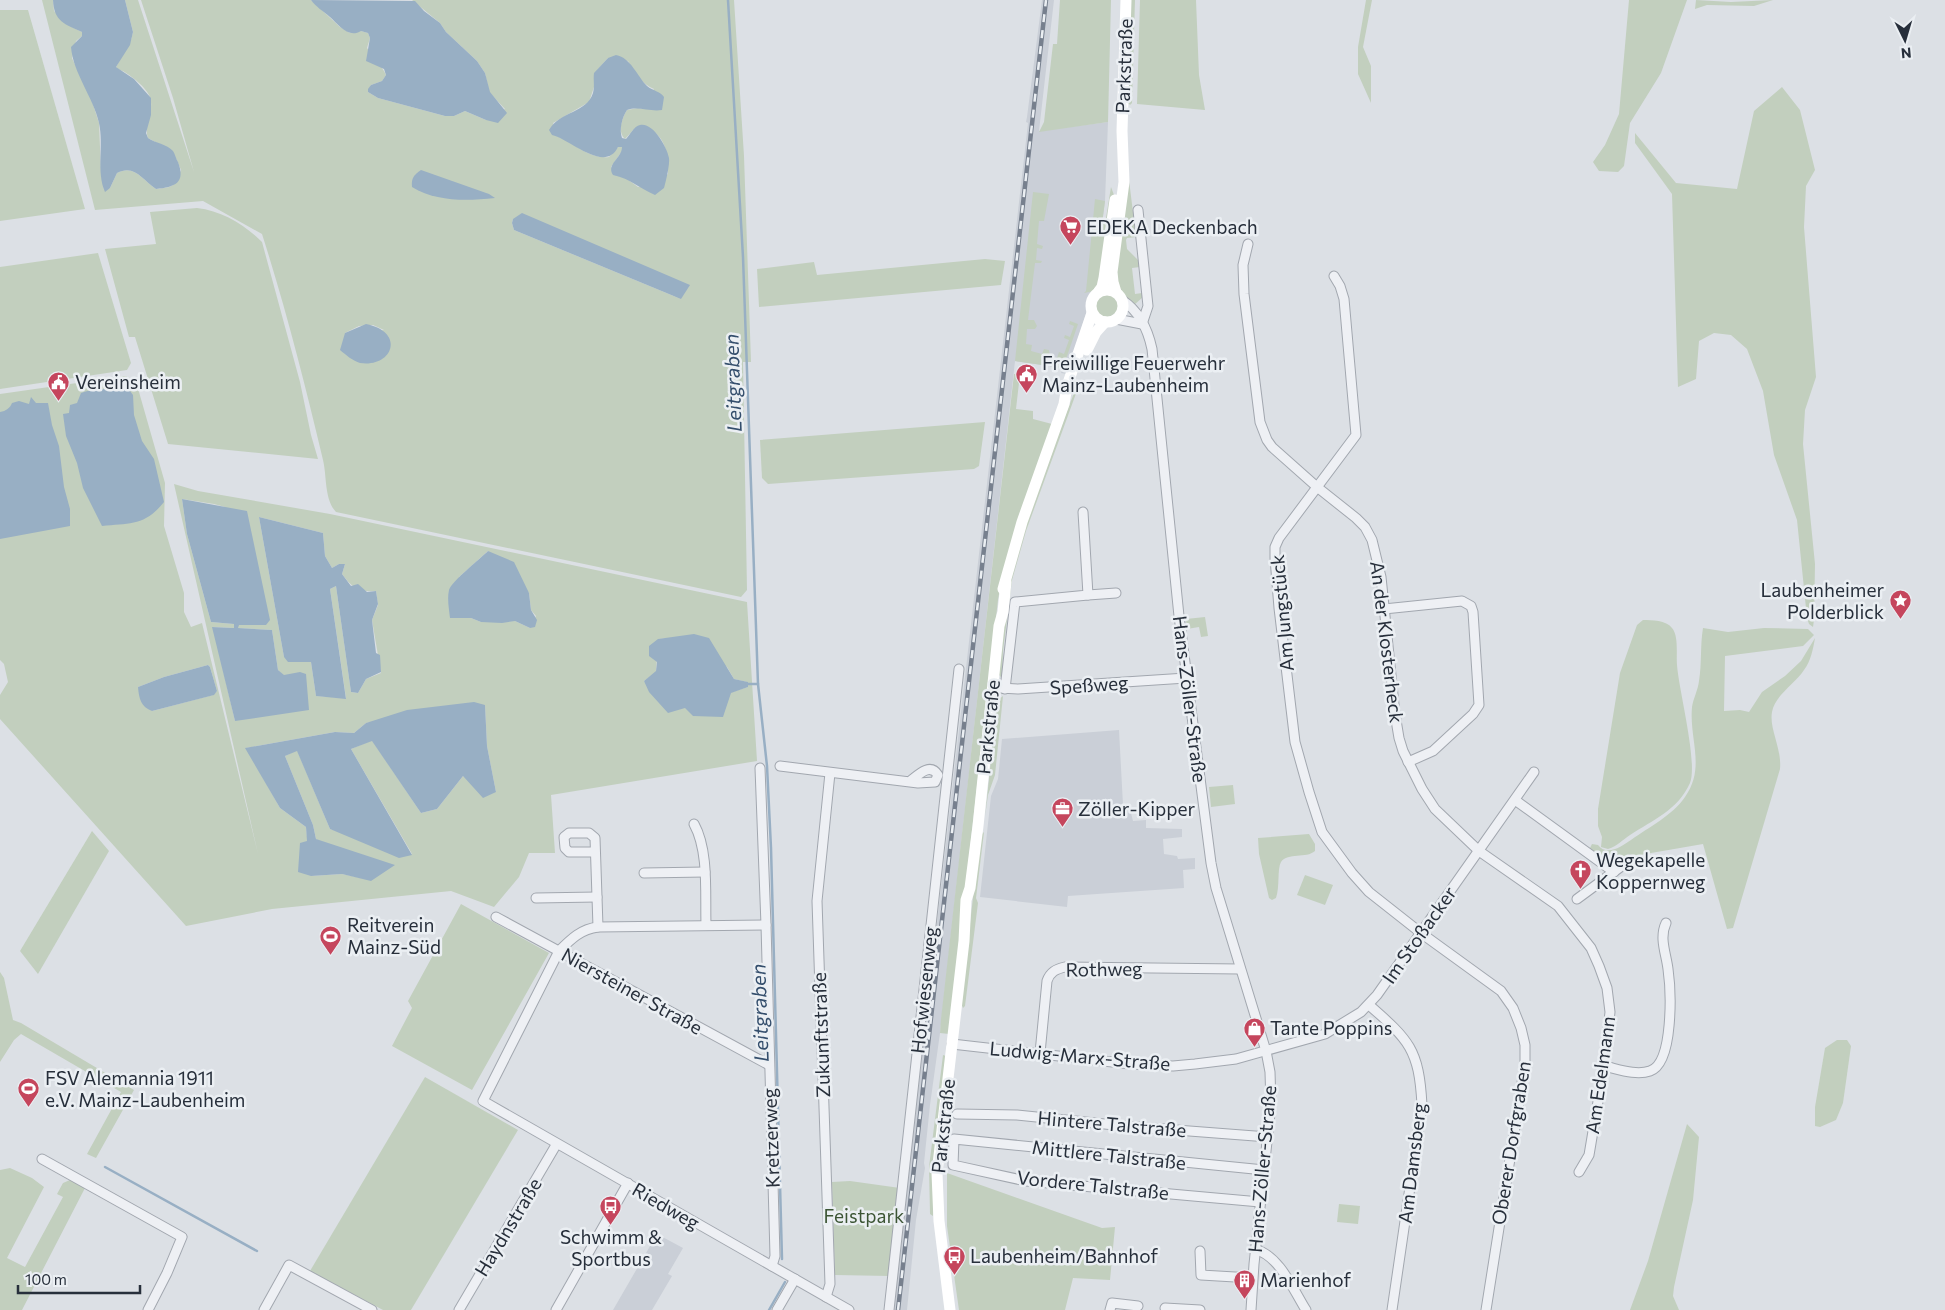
<svg xmlns="http://www.w3.org/2000/svg" width="1945" height="1310" font-family="Commissioner,sans-serif">
<rect width="100%" height="100%" fill="#dce0e5"/>
<g fill="#cacfd7">
<polygon points="1042,0 1054,0 1039,131 1108,122 1105,201 1093,291 1067,374 1061,373 1063,368 1015,361 940,1033 930,1105 924,1163 925,1168 916,1220 907,1310 893,1310 1028,123 1026,122 1027,117"/>
<polygon points="1119,730 1123,805 1129,805 1133,821 1146,820 1146,828 1182,829 1182,837 1163,839 1164,854 1177,856 1178,859 1195,858 1195,869 1183,870 1184,888 1068,896 1067,907 980,897 991,796 998,779 1002,739"/>
<polygon points="657,1234 683,1248 668,1274 672,1276 652,1310 613,1310"/>
</g>
<g fill="#c2cfbe" fill-rule="evenodd">
<path d="M42,0H53L54,11L72,27L82,32V36L76,41L72,58L92,101L99,123L101,171L104,190L110,188L117,173C135,164 142,180 156,189C174,187 174,187 181,170C170,142 170,151 148,138C143,125 156,109 149,95C145,87 134,78 126,73C122,70 120,71 116,67L131,40L133,32L125,0H138L194,172L173,98L141,0H311L340,27L350,33L361,31L368,33L370,38L367,48C372,55 384,69 386,75L382,81L371,85L368,92L378,98L445,116H454L465,111L486,120L505,109L489,92L485,73L477,61L446,32L440,23L412,0H734L744,156L751,362H743L747,590L741,597L336,512C324,499 327,476 323,460C305,384 286,309 262,234L203,201L95,210ZM608,58L628,61C634,72 643,85 654,89L643,109L638,108L627,110C622,118 617,132 625,139L635,128C640,128 647,127 651,130C667,139 668,157 668,174L665,176V184L638,187L611,167L622,151V147H618L609,157C588,159 575,143 557,136L553,123L589,102L594,87V77L598,69ZM513,219L681,299L514,230L512,223ZM373,325L384,330L345,333L359,326Z"/>
<polygon points="1060,0 1111,0 1108,122 1039,132 1044,122 1053,44 1057,44"/>
<polygon points="1131,0 1135,0 1132,103 1130,105 1128,103"/>
<polygon points="1140,0 1196,0 1199,75 1205,110 1137,104"/>
<polygon points="1366,0 1372,0 1363,47 1371,66 1371,103 1358,74 1358,47"/>
<polygon points="1629,0 1687,0 1661,73 1630,123 1624,166 1618,172 1599,171 1593,162 1605,145 1619,114"/>
<polygon points="1696,0 1731,2 1773,0 1754,6 1707,5 1695,9"/>
<polygon points="0,10 28,10 85,209 0,221"/>
<polygon points="1782,87 1800,110 1815,170 1806,186 1804,227 1816,377 1805,410 1803,444 1815,564 1814,620 1813,627 1809,624 1807,618 1797,520 1774,455 1763,391 1747,349 1731,335 1714,333 1699,341 1696,379 1678,387 1672,194 1635,143 1635,133 1676,183 1737,189 1754,111"/>
<polygon points="1129,180 1136,237 1127,238 1126,240 1127,249 1139,261 1140,267 1132,268 1135,294 1142,293 1143,297 1134,305 1120,290 1116,277"/>
<polygon points="1111,187 1114,195 1101,281 1094,291 1084,293 1086,291 1095,199 1105,201 1102,224 1105,224"/>
<polygon points="1033,192 1049,194 1044,221 1039,221 1037,244 1043,246 1042,249 1037,248 1036,260 1042,261 1041,263 1035,263 1028,320 1034,320 1037,326 1035,329 1027,329 1026,344 1032,345 1031,351 1042,354 1044,349 1049,350 1050,356 1057,358 1059,352 1064,354 1069,340 1064,338 1065,335 1070,337 1074,326 1069,324 1070,321 1078,324 1063,368 1015,361"/>
<path d="M197,208C222,211 244,224 262,242L300,382L311,435L318,459L168,444L135,337H129L105,249L156,244L150,212Z"/>
<polygon points="98,253 131,363 127,370 0,389 0,267"/>
<polygon points="985,259 1005,261 1001,285 759,307 757,269 814,262 817,275"/>
<circle cx="1107" cy="306" r="11"/>
<polygon points="1014,374 1020,374 1016,409 1033,411 1033,419 1052,424 1002,577 998,600 949,1034 940,1033 941,1019"/>
<path d="M126,376L137,385L165,483L164,526L184,593V612L191,627L202,623L258,854L174,484L198,491L330,514L747,602L757,761L551,795L555,853H529L519,877L494,907L451,891L272,909L186,926L0,719V695L8,682L4,664L0,660V394ZM182,499L214,504L225,507L266,625H238V628L272,630L278,670L283,675H289L235,721L213,627L234,628V624L211,622L187,534ZM259,517L323,533L325,556L332,568L339,564H345L342,574C352,588 359,592 376,591L378,605L372,620L381,673L366,679L358,693L351,692L336,586L330,589L346,698L316,696L311,662L284,657ZM488,551L529,593L531,610L536,616L530,628L515,621L481,622L471,618L459,577ZM675,638L727,667L734,679L747,682L748,687L668,712L644,681L656,672L658,639ZM208,665L210,667L217,691L213,695L152,711L138,687L164,677ZM485,705L487,746L496,792L463,776L437,809L421,813L372,740L351,749L412,854L330,829L297,750L285,756L313,825L316,839L371,880L342,874L311,876L306,827L280,808L246,748L335,732L354,733L366,723Z"/>
<polygon points="1076,388 1078,388 1026,531 1012,580 1003,651 1002,678 999,675 1000,647 1011,577 1019,544 1048,460"/>
<polygon points="985,422 979,466 974,469 768,484 762,478 760,440"/>
<polygon points="1205,617 1208,636 1201,637 1199,627 1187,629 1186,619"/>
<path d="M1643,620C1652,620 1666,620 1672,628C1679,636 1676,655 1677,665C1679,691 1698,763 1690,783C1678,810 1653,820 1630,835C1622,840 1618,846 1608,849L1601,847L1602,837L1598,826V809L1620,673L1637,625Z"/>
<path d="M1703,628L1728,632L1764,628L1808,629L1814,635L1803,646L1725,656L1724,711L1740,710L1749,712L1762,692L1785,676L1801,661L1815,638C1813,649 1811,661 1804,670C1795,684 1775,695 1772,712C1769,729 1782,748 1780,769L1733,928L1727,929L1703,844L1628,857L1617,866L1612,865L1589,850L1592,844L1598,845C1607,857 1622,846 1631,840C1649,827 1673,815 1685,797C1706,767 1689,740 1692,707C1693,699 1698,690 1699,681C1702,663 1700,646 1703,628Z"/>
<polygon points="1003,696 995,775 988,795 985,817 997,701"/>
<polygon points="1233,785 1235,804 1211,807 1209,787"/>
<polygon points="92,831 109,851 38,974 20,951"/>
<polygon points="984,832 976,898 978,903 965,1006 963,1008 961,1003 980,836"/>
<path d="M1309,834L1315,844V851C1306,859 1288,852 1281,862C1277,869 1280,887 1276,898L1272,900L1269,898L1259,854L1258,838Z"/>
<polygon points="1305,875 1333,885 1325,905 1297,895"/>
<polygon points="461,904 549,953 472,1090 392,1046 412,1008 408,1001"/>
<polygon points="0,972 4,978 13,1020 21,1023 134,1090 96,1158 87,1154 121,1092 21,1034 14,1040 0,1062"/>
<polygon points="1837,1040 1847,1040 1851,1046 1843,1103 1836,1120 1820,1127 1815,1126 1815,1107 1825,1048"/>
<polygon points="943,1055 946,1056 933,1216 930,1214 929,1167"/>
<polygon points="425,1077 518,1130 411,1310 383,1310 310,1271"/>
<polygon points="1687,1124 1699,1137 1693,1200 1674,1287 1673,1296 1679,1310 1630,1310 1648,1261"/>
<polygon points="10,1168 32,1178 44,1187 7,1258 25,1267 63,1197 57,1194 63,1183 70,1180 85,1188 22,1310 0,1310 0,1170"/>
<polygon points="947,1173 1102,1228 1115,1227 1110,1280 1073,1278 1065,1310 959,1310 947,1226"/>
<polygon points="850,1181 900,1188 890,1276 835,1275 832,1182"/>
<polygon points="1339,1204 1360,1206 1358,1224 1337,1222"/>
</g>
<g fill="#98afc4">
<path d="M53,0H125L133,32L130,45L116,67L134,79L151,98V115L146,133L148,138C155,143 167,144 173,151C175,154 176,159 178,162C186,183 175,187 156,189C142,180 135,164 117,173L110,188L105,192C96,171 104,146 99,123C93,97 73,73 71,47L82,36V32C65,24 54,22 53,0Z"/>
<path d="M311,0L415,1L424,11L440,23L446,32L477,61L485,73L490,92L507,113L498,123L486,120L465,111L454,116H445L378,98L368,92V89L371,85L382,81L386,75L384,69L366,61L370,38L368,33L361,31C348,39 338,24 330,17C323,11 316,7 311,0Z"/>
<path d="M616,55C631,58 637,76 647,86C653,91 660,91 664,97L662,110C650,112 638,106 627,110C622,117 619,130 622,138L626,139C630,135 634,126 640,125C653,122 667,147 669,158C670,164 666,181 664,188L655,195C639,188 631,179 613,175C606,164 622,158 622,147H618C605,174 570,139 552,135L549,130C560,111 587,113 593,93C595,86 593,80 594,73L608,58Z"/>
<path d="M421,170L489,194L495,198C466,201 437,202 412,187C411,178 414,175 421,170Z"/>
<polygon points="522,213 690,285 681,299 514,230 512,223 513,219"/>
<path d="M366,324C406,332 393,368 360,363C353,361 346,355 340,350L345,333Z"/>
<path d="M119,386L127,387L133,395L134,415L142,441L154,459L164,502C145,526 130,523 102,526L83,488L77,463L66,436L63,414L69,413L70,405L77,403L81,393C93,388 107,391 119,386Z"/>
<path d="M31,397L36,403H48L52,425L59,446L64,487L70,509V526L0,539V412C6,411 10,408 12,403L19,401L29,404Z"/>
<polygon points="182,499 247,511 270,620 266,625 239,625 238,628 272,630 278,670 284,675 300,672 306,674 309,710 235,721 212,627 234,628 234,624 211,622 187,534"/>
<polygon points="259,517 323,533 325,556 332,568 339,564 345,564 342,574 351,586 358,584 367,592 376,591 378,604 372,620 376,653 380,655 381,672 366,679 358,693 351,692 336,586 330,589 346,699 316,696 311,662 288,662 284,657"/>
<path d="M488,551L514,562L529,593L531,610L537,620L535,627L530,628L515,621L502,623L481,622L471,618H450C449,609 447,599 449,590C452,581 480,559 488,551Z"/>
<polygon points="694,634 709,638 734,679 748,682 748,687 731,693 723,717 693,716 685,708 668,713 649,692 644,681 656,671 657,662 649,656 649,646 658,639"/>
<path d="M208,665L210,667L217,691L214,695L152,711C141,707 139,699 138,687L164,677Z"/>
<polygon points="474,702 485,705 487,746 496,792 483,798 463,776 437,809 421,813 372,741 351,749 412,855 399,858 330,829 297,751 285,756 313,825 316,839 395,865 371,881 342,874 311,876 298,872 300,843 307,841 306,827 280,808 245,748 335,732 354,733 366,723 407,710"/>
</g>
<g fill="none" stroke-linecap="round" stroke-linejoin="round">
<g stroke="#98afc4" stroke-width="2.5">
<polyline points="728,0 743,257 758,684 767,766 771,848 782,1259"/>
<polyline points="747,684 758,684"/>
<polyline points="105,1167 257,1251"/>
<polyline points="769,1310 785,1282"/>
</g>
<defs>
<g id="street">
<polyline points="1138,210 1148,306 1142,324"/>
<polyline points="1248,244 1243,265 1244,294 1260,422 1267,440 1272,447 1317,487 1356,518 1365,527 1372,540 1381,577 1395,714 1399,738 1403,751 1422,789 1435,809 1479,851 1558,906 1591,948 1599,966 1607,988 1610,1012 1604,1066 1589,1155 1579,1172"/>
<polyline points="1334,276 1340,286 1344,299 1356,435 1279,538 1275,547 1275,558 1279,608 1295,742 1309,792 1322,832 1352,873 1369,892 1421,933 1501,991 1513,1008 1521,1028 1525,1045 1525,1064 1486,1310"/>
<path d="M1122,300C1139,311 1148,330 1152,349L1179,616L1211,863L1216,888L1266,1051L1270,1072L1271,1104L1254,1264L1251,1310"/>
<polyline points="1116,319 1142,324"/>
<polyline points="1088,595 1116,593"/>
<polyline points="1384,609 1462,601 1471,606 1473,612 1479,705 1473,714 1433,751 1408,762"/>
<polyline points="1000,688 1018,689 1186,678"/>
<polyline points="1005,689 1015,602 1088,595 1083,512"/>
<path d="M780,766L918,783L935,782L938,775C930,762 918,775 909,782"/>
<polyline points="760,768 766,925 775,1256 772,1266"/>
<polyline points="1515,800 1614,872"/>
<path d="M694,824C709,851 705,894 706,924"/>
<polyline points="595,852 569,852 565,848 564,837 569,833 589,833 595,838 598,927"/>
<polyline points="644,873 705,872"/>
<polyline points="536,898 597,897"/>
<polyline points="1577,899 1630,860"/>
<polyline points="496,917 769,1065"/>
<path d="M766,925L598,927C581,929 571,939 559,951L483,1101L849,1310"/>
<path d="M1369,1005C1409,1040 1419,1049 1422,1105L1392,1310"/>
<polyline points="952,1044 1130,1064 1173,1066 1195,1064 1236,1059 1325,1034 1361,1012 1377,995 1534,772"/>
<path d="M1040,1053L1047,981C1050,972 1056,969 1065,967L1240,969"/>
<path d="M1604,1066C1618,1069 1636,1076 1650,1071C1674,1063 1671,990 1668,969C1666,953 1659,938 1666,923"/>
<polyline points="957,1114 1017,1115 1124,1126 1268,1137"/>
<polyline points="42,1159 182,1237 167,1273 148,1310"/>
<polyline points="1260,1202 1026,1181 953,1165 954,1139 1264,1170"/>
<path d="M1256,1250C1279,1255 1294,1291 1306,1310"/>
<polyline points="1200,1251 1201,1275 1252,1278"/>
<polyline points="826,1297 830,1284 817,901 830,773"/>
<polyline points="1165,1308 1200,1310"/>
<polyline points="264,1310 289,1265 372,1310"/>
<polyline points="459,1310 556,1145"/>
<polyline points="556,1310 628,1183"/>
<polyline points="777,1310 795,1279"/>
<polyline points="889,1310 959,669"/>
<polyline points="1110,1310 1112,1303 1138,1306"/>
</g>
</defs>
<use href="#street" stroke="#a2a7af" stroke-width="11"/>
<use href="#street" stroke="#eef0f4" stroke-width="9"/>
<g stroke="#fff" stroke-width="11">
<circle cx="1107" cy="306" r="16"/>
<polyline points="1099,291 1102,287 1104,278 1115,200"/>
<polyline points="1116,292 1113,282 1112,272 1124,182 1122,131 1126,0"/>
<polyline points="1087,350 1096,332 1105,322"/>
<polyline points="1003,589 1022,522 1064,404 1067,386 1092,313"/>
<polyline points="950,1310 939,1221 937,1173 964,941 966,900 970,888 978,826 999,626 1003,612 1006,582"/>
</g>
<defs>
<polyline id="rail" points="898,1310 1046,0"/>
</defs>
<use href="#rail" stroke="#77808e" stroke-width="4.5"/>
<use href="#rail" stroke="#ebeff3" stroke-width="2.5" stroke-dasharray="8" stroke-linecap="butt"/>
</g>
<defs>
<symbol id="supermarket-pin" viewBox="-11 -11 22 30"><path d="M0 17L-7.5 6A9.5 9.5 0 1 1 7.5 6Z" fill="#c5465d" stroke="#ebeff3"/><path d="M-6-5.5h2.5l.6 2H6L4.5 2H-2.5L-4.4-4H-6ZM-1.5 3.2a1.3 1.3 0 1 0 .1 0ZM3 3.2a1.3 1.3 0 1 0 .1 0Z" fill="#fff"/></symbol>
<symbol id="civic-pin" viewBox="-11 -11 22 30"><path d="M0 17L-7.5 6A9.5 9.5 0 1 1 7.5 6Z" fill="#c5465d" stroke="#ebeff3"/><path d="M-.6-6.5H3V-4.5H.6V-3L4-1V1h2V6H-6V1h2V-1L-.6-3ZM-1.2 2.5V6h2.4V2.5Z" fill="#fff"/></symbol>
<symbol id="sight-pin" viewBox="-11 -11 22 30"><path d="M0 17L-7.5 6A9.5 9.5 0 1 1 7.5 6Z" fill="#c5465d" stroke="#ebeff3"/><path d="M0-6L1.8-2.2L6-1.7L2.9 1.2L3.7 5.4L0 3.3L-3.7 5.4L-2.9 1.2L-6-1.7L-1.8-2.2Z" fill="#fff"/></symbol>
<symbol id="office-pin" viewBox="-11 -11 22 30"><path d="M0 17L-7.5 6A9.5 9.5 0 1 1 7.5 6Z" fill="#c5465d" stroke="#ebeff3"/><path d="M-6-3h4V-5.5h4V-3h4V5H-6ZM-1-4.5V-3h2v-1.5ZM-6 0V1H6V0Z" fill="#fff"/></symbol>
<symbol id="church-pin" viewBox="-11 -11 22 30"><path d="M0 17L-7.5 6A9.5 9.5 0 1 1 7.5 6Z" fill="#c5465d" stroke="#ebeff3"/><path d="M-1.2-6h2.4v3.5h3.3v2.4h-3.3V6h-2.4V-.1h-3.3v-2.4h3.3Z" fill="#fff"/></symbol>
<symbol id="stadium-pin" viewBox="-11 -11 22 30"><path d="M0 17L-7.5 6A9.5 9.5 0 1 1 7.5 6Z" fill="#c5465d" stroke="#ebeff3"/><path d="M0-5a6.5 5 0 1 0 0 10a6.5 5 0 1 0 0-10ZM-3.5-1.8h7v3.6h-7Z" fill="#fff"/></symbol>
<symbol id="shop-pin" viewBox="-11 -11 22 30"><path d="M0 17L-7.5 6A9.5 9.5 0 1 1 7.5 6Z" fill="#c5465d" stroke="#ebeff3"/><path d="M-5-2.5h2.3a2.7 3.5 0 0 1 5.4 0H5L5.5 6h-11ZM-1.5-2.5h3a1.5 2.3 0 0 0-3 0Z" fill="#fff"/></symbol>
<symbol id="bus-pin" viewBox="-11 -11 22 30"><path d="M0 17L-7.5 6A9.5 9.5 0 1 1 7.5 6Z" fill="#c5465d" stroke="#ebeff3"/><path d="M-5-6H5V4H4V6H2V4H-2V6H-4V4H-5ZM-3.5-4V0h7V-4ZM-3.5 1.2v1.5H-2V1.2ZM2 1.2v1.5H3.5V1.2Z" fill="#fff"/></symbol>
<symbol id="building-pin" viewBox="-11 -11 22 30"><path d="M0 17L-7.5 6A9.5 9.5 0 1 1 7.5 6Z" fill="#c5465d" stroke="#ebeff3"/><path d="M-4-6H4V6H1V3H-1V6H-4ZM-2.5-4.3h1.7v1.8h-1.7ZM.8-4.3h1.7v1.8H.8ZM-2.5-1h1.7V.8h-1.7ZM.8-1h1.7V.8H.8Z" fill="#fff"/></symbol>
</defs>
<g fill-rule="evenodd">
<use href="#supermarket-pin" x="1058" y="214" width="25" height="34"/>
<use href="#civic-pin" x="1014" y="362" width="25" height="34"/>
<use href="#civic-pin" x="46" y="370" width="25" height="34"/>
<use href="#sight-pin" x="1888" y="588" width="25" height="34"/>
<use href="#office-pin" x="1050" y="796" width="25" height="34"/>
<use href="#church-pin" x="1568" y="858" width="25" height="34"/>
<use href="#stadium-pin" x="318" y="924" width="25" height="34"/>
<use href="#shop-pin" x="1242" y="1016" width="25" height="34"/>
<use href="#stadium-pin" x="16" y="1076" width="25" height="34"/>
<use href="#bus-pin" x="598" y="1194" width="25" height="34"/>
<use href="#bus-pin" x="942" y="1244" width="25" height="34"/>
<use href="#building-pin" x="1232" y="1268" width="25" height="34"/>
</g>
<g text-anchor="middle" stroke-width="5" stroke-linejoin="round" paint-order="stroke">
<g font-size="19" fill="#272f3b" stroke="#ebeff3">
<text transform="translate(1124 66) rotate(-88)" y="7">Parkstraße</text>
<text transform="translate(1282 613) rotate(-95)" y="7">Am Jungstück</text>
<text transform="translate(1387 642) rotate(83)" y="7">An der Klosterheck</text>
<text transform="translate(1089 685) rotate(-4)" y="7">Speßweg</text>
<text transform="translate(1190 699) rotate(83)" y="7">Hans-Zöller-Straße</text>
<text transform="translate(988 727) rotate(-84)" y="7">Parkstraße</text>
<text transform="translate(1419 935) rotate(-55)" y="7">Im Stoßacker</text>
<text transform="translate(1104 969) rotate(-1)" y="7">Rothweg</text>
<text transform="translate(924 990) rotate(-84)" y="7">Hofwiesenweg</text>
<text transform="translate(632 991) rotate(29)" y="7">Niersteiner Straße</text>
<text transform="translate(821 1035) rotate(-92)" y="7">Zukunftstraße</text>
<text transform="translate(1080 1056) rotate(5)" y="7">Ludwig-Marx-Straße</text>
<text transform="translate(1600 1075) rotate(-82)" y="7">Am Edelmann</text>
<text transform="translate(1112 1124) rotate(5)" y="7">Hintere Talstraße</text>
<text transform="translate(943 1126) rotate(-84)" y="7">Parkstraße</text>
<text transform="translate(771 1138) rotate(-92)" y="7">Kretzerweg</text>
<text transform="translate(1511 1143) rotate(-81)" y="7">Oberer Dorfgraben</text>
<text transform="translate(1109 1155) rotate(6)" y="7">Mittlere Talstraße</text>
<text transform="translate(1412 1163) rotate(-83)" y="7">Am Damsberg</text>
<text transform="translate(1262 1169) rotate(-85)" y="7">Hans-Zöller-Straße</text>
<text transform="translate(1093 1185) rotate(6)" y="7">Vordere Talstraße</text>
<text transform="translate(666 1206) rotate(30)" y="7">Riedweg</text>
<text transform="translate(508 1227) rotate(-59)" y="7">Haydnstraße</text>
</g>
<g font-size="19" fill="#272f3b" stroke="#ebeff3" text-anchor="start">
<text x="1086" y="234">EDEKA Deckenbach</text>
<text x="1042" y="370">Freiwillige Feuerwehr<tspan x="1042" dy="22">Mainz-Laubenheim</tspan></text>
<text x="75" y="389">Vereinsheim</text>
<text x="1884" y="597" text-anchor="end">Laubenheimer<tspan x="1884" dy="22">Polderblick</tspan></text>
<text x="1078" y="816">Zöller-Kipper</text>
<text x="1596" y="867">Wegekapelle<tspan x="1596" dy="22">Koppernweg</tspan></text>
<text x="347" y="932">Reitverein<tspan x="347" dy="22">Mainz-Süd</tspan></text>
<text x="1270" y="1035">Tante Poppins</text>
<text x="45" y="1085">FSV Alemannia 1911<tspan x="45" dy="22">e.V. Mainz-Laubenheim</tspan></text>
<text x="611" y="1244" text-anchor="middle">Schwimm &amp;<tspan x="611" dy="22">Sportbus</tspan></text>
<text x="970" y="1263">Laubenheim/Bahnhof</text>
<text x="1260" y="1287">Marienhof</text>
</g>
<g font-size="19" fill="#3c5535" stroke="#ebeff3">
<text x="864" y="1223">Feistpark</text>
</g>
<g font-size="20" font-style="italic" fill="#344e6c" stroke="#ebeff3">
<text transform="translate(733 383) rotate(-92)" y="7">Leitgraben</text>
<text transform="translate(760 1013) rotate(-92)" y="7">Leitgraben</text>
</g>
</g>
<g transform="translate(1905 40) rotate(175)" stroke="#ebeff3" stroke-width="4" paint-order="stroke">
<path d="M0-4L9 19L0 12L-9 19Z" fill="#272f3b"/>
<text y="-8" font-size="14" font-weight="bold" text-anchor="middle" fill="#272f3b">N</text>
</g>
<path d="M18 1285v8h122v-8" fill="none" stroke="#272f3b" stroke-width="2.5"/>
<text x="25" y="1285" font-size="15" fill="#272f3b" stroke="#ebeff3" stroke-width="4" paint-order="stroke">100 m</text>
</svg>
